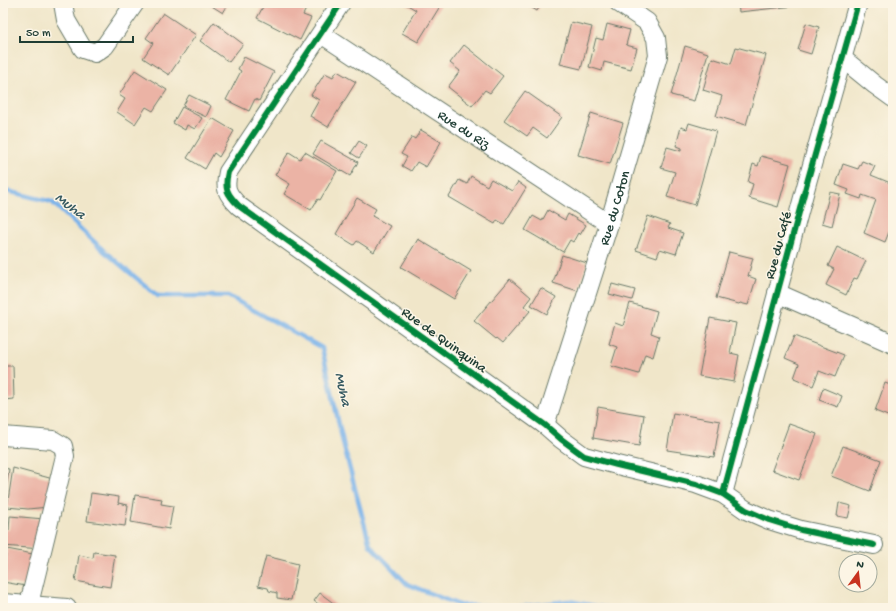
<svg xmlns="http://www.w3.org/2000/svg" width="896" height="611" font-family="'Gochi Hand',sans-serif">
<rect width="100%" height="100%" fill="#fcf5e5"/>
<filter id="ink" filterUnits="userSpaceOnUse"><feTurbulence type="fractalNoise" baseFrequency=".025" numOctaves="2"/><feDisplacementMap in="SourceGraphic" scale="8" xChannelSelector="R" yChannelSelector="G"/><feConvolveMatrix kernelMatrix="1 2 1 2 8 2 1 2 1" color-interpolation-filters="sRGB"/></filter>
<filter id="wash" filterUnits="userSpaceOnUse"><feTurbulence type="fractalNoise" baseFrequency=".012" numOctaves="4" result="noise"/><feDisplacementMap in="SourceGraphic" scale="16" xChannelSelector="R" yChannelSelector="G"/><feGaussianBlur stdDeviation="0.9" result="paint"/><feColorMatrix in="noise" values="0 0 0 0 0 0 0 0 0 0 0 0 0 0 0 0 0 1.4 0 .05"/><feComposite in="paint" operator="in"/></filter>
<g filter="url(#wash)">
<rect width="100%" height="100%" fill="#f0e6c9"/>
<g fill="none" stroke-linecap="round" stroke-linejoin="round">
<polyline stroke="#7ab3ea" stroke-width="4.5" points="3,190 52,202 105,252 158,296 228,296 322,348 344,447 370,545 407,584 459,605 517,607 569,601 605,608"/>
</g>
<g id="blocks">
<g fill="#ebb3a5">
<polygon points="207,3 229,3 223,13"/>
<polygon points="265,3 309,3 303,15 311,18 300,40 257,18"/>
<polygon points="404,3 442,3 418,42 402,33 416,10"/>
<polygon points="524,3 542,3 537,11"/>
<polygon points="738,3 804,3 804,5 739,12"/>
<polygon points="163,13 196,35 169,75 143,58 153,43 146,38"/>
<polygon points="214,22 243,44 229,62 200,41"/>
<polygon points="571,22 592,27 581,69 560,64"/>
<polygon points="806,23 819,27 811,54 798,50"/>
<polygon points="607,24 630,30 626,45 637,48 631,69 604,62 602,71 589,67 596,38 603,40"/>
<polygon points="464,45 503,76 490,93 485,90 472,106 448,87 460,71 450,63"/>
<polygon points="685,46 708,53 694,101 671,95"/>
<polygon points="736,47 766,55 746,125 716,116 722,96 703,90 712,58 731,64"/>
<polygon points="244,57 274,72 259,101 255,99 249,111 226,100 241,71 238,69"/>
<polygon points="135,70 167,90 153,111 146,107 135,124 117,112 125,99 119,95"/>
<polygon points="337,71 356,82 328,127 310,116 319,100 311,95 325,73 333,77"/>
<polygon points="525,91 562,117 547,138 533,128 527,136 504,120"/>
<polygon points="189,95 211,106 206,117 183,106"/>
<polygon points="182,107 202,118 195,129 187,125 185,130 173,123"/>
<polygon points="591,113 623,123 610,164 578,155"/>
<polygon points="212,118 234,131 219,157 214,153 205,169 187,158"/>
<polygon points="689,123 716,131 695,205 667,197 675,172 661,168 667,147 681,151 681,148 676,146 681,127 687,129"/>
<polygon points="421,130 441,142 426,167 417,162 411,171 402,166 407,157 401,154 412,137 415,139"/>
<polygon points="321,141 358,162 350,176 313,154"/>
<polygon points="359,141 367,146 359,158 351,153"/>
<polygon points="289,152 300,159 305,152 337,171 320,200 318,199 311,210 284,194 290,184 275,175"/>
<polygon points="761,156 790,164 778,207 749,198 753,184 748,182 753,164 758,166"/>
<polygon points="862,161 875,166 871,175 893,184 893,193 890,200 893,201 893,222 885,242 864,233 876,200 862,195 861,199 847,194 849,190 836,185 843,164 858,169"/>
<polygon points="471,176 487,186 491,179 512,191 518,182 526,188 504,224 497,220 495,224 449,197 459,180 467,184"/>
<polygon points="830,192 840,194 832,226 822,223"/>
<polygon points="357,198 376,209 372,216 390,226 374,252 357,241 354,245 336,234"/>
<polygon points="548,210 565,220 568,214 586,225 580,235 578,233 573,242 570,240 563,252 525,230 533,216 542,221"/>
<polygon points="648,216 670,224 668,228 683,233 676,254 660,249 657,257 636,250"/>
<polygon points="418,239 471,271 454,299 401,267"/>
<polygon points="837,247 866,261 857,279 854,278 846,295 826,285 834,269 828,266"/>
<polygon points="729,252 753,258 748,276 756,279 748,305 740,303 739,304 716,298"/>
<polygon points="562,255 587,263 578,291 553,283"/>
<polygon points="510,279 531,297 524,306 530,311 503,343 497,338 496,339 474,321"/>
<polygon points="612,284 635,290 632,300 609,294"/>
<polygon points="541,288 556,297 547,314 531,305"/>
<polygon points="630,303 657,311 651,333 659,336 653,357 645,354 639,374 611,366 617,347 609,344 615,323 623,326"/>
<polygon points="710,318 736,323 730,353 739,355 734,382 699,376"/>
<polygon points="794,336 844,355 835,377 819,371 813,386 794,378 799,364 785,358"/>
<polygon points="3,366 13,366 14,399 3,400"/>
<polygon points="885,383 893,386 893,418 875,411"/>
<polygon points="823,388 842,396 838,407 819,400"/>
<polygon points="598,407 644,415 639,446 593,438"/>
<polygon points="673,413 720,421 714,457 667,450"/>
<polygon points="789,424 817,434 799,480 772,470"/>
<polygon points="843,446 881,460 870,491 831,476"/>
<polygon points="3,468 9,469 5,498 3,497"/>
<polygon points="13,468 53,479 48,507 28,509 7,507"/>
<polygon points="91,493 119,497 118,503 128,505 125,526 87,521"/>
<polygon points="135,495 162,499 161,504 173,506 169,529 131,522"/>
<polygon points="839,503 851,506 848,518 837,516"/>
<polygon points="10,516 44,519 41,549 3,546 3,529 9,530"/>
<polygon points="7,549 38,555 32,587 3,582 3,565 4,566"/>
<polygon points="94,552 115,555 110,587 75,581 79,555 93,558"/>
<polygon points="266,556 298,564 291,600 277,598 277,593 269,591 268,588 258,586"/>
<polygon points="320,593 340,608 319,608 321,606 314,601"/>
</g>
</g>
</g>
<g filter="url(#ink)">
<use href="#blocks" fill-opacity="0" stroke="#687868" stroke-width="1"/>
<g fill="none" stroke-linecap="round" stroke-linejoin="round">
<defs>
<g id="minor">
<polyline points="63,3 66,20 83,49 95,53 105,46 135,3"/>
<path d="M341,3L228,172C224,189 227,194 239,206L545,425L561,439L584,456L617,465L696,484L723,494L746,510L769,520L801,530L874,545"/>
<path id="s1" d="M321,34L609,224"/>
<polyline points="842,58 875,85 893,98"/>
<polyline points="777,293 893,344"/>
<path id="s2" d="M545,425L609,224L658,56L656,38L647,22L619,3"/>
<polyline points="3,436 53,440 63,446 65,456 28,608"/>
<polyline points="723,494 808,179 858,3"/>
<polyline points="3,603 67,608"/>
</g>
</defs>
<use href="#minor" stroke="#687868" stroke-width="20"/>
<use href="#minor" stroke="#fff" stroke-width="18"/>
<defs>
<g id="cycleway">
<path d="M341,3L228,172C224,189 227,194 239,206L545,425L561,439L584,456L617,465L696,484L723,494L746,510L769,520L801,530L874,545"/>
<polyline points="723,494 808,179 858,3"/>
</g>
</defs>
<use href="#cycleway" stroke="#fcf5e5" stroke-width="8"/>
<use href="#cycleway" stroke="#00873e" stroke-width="6"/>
</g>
</g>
<g text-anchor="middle" stroke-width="3" stroke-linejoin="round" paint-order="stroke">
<g font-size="14" fill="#1f3d34" stroke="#fcf5e5">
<text dy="5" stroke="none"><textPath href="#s1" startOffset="172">Rue du Riz</textPath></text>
<text dy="5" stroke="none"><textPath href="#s2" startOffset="228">Rue du Coton</textPath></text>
<text transform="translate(777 245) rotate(-75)" y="5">Rue du Café</text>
<text transform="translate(445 339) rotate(36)" y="5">Rue de Quinquina</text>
</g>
<g font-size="15" font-style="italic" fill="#365a62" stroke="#fcf5e5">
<text transform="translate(71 205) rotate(37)" y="5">Muha</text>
<text transform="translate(344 389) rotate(78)" y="5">Muha</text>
</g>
</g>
<rect width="896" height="611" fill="none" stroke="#fcf5e5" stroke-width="16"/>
<g transform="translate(858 573) rotate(15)"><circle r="19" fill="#fcf5e5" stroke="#a4ab9e"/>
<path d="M0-3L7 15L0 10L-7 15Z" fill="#c8321e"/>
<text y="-6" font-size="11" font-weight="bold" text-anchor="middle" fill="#1f3d34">N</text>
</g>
<path d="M20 36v6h113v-6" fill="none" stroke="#1f3d34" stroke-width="2"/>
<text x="26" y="36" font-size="12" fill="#1f3d34" stroke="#fcf5e5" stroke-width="3" paint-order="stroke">50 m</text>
</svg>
